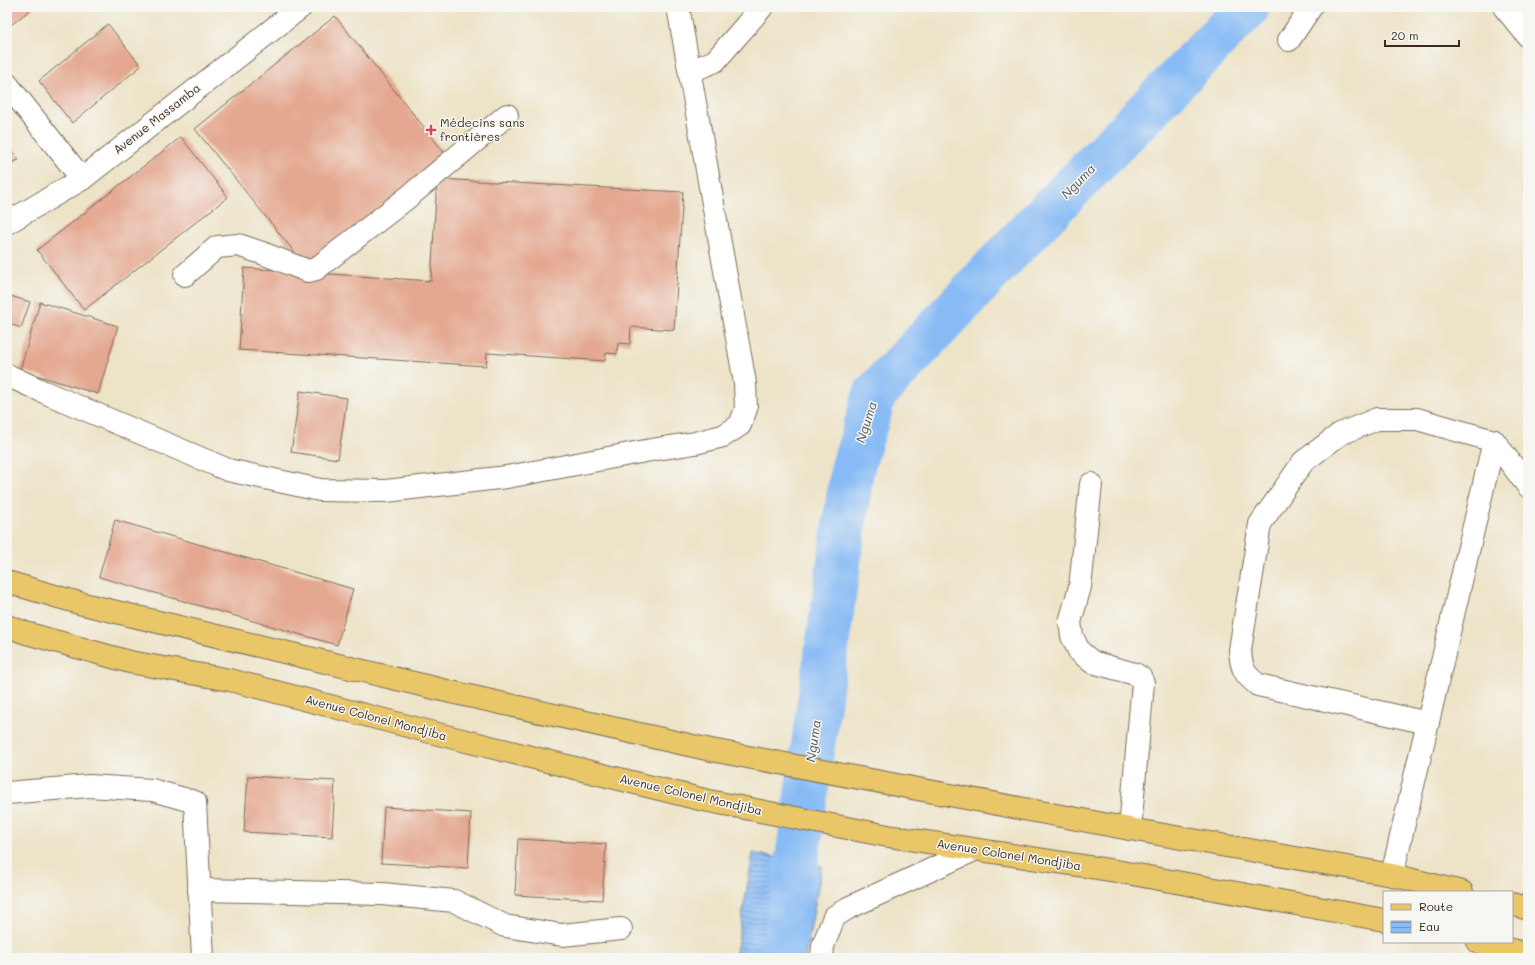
<svg xmlns="http://www.w3.org/2000/svg" width="1535" height="965" font-family="Mali,sans-serif">
<defs>
<pattern id="water-rules" width="6" height="5" patternUnits="userSpaceOnUse"><rect width="6" height="5" fill="#88bbf5"/><path d="M0 2.5h6" fill="none" stroke="#7098c6"/></pattern>
</defs>
<rect width="100%" height="100%" fill="#f6f6f2"/>
<filter id="ink" filterUnits="userSpaceOnUse"><feTurbulence type="fractalNoise" baseFrequency=".025" numOctaves="2"/><feDisplacementMap in="SourceGraphic" scale="8" xChannelSelector="R" yChannelSelector="G"/><feConvolveMatrix kernelMatrix="1 2 1 2 8 2 1 2 1" color-interpolation-filters="sRGB"/></filter>
<filter id="wash" filterUnits="userSpaceOnUse"><feTurbulence type="fractalNoise" baseFrequency=".012" numOctaves="4" result="noise"/><feDisplacementMap in="SourceGraphic" scale="16" xChannelSelector="R" yChannelSelector="G"/><feGaussianBlur stdDeviation="0.9" result="paint"/><feColorMatrix in="noise" values="0 0 0 0 0 0 0 0 0 0 0 0 0 0 0 0 0 1.4 0 .05"/><feComposite in="paint" operator="in"/></filter>
<g filter="url(#wash)">
<rect width="100%" height="100%" fill="#ede3c7"/>
<polygon fill="url(#water-rules)" stroke="#62728a" points="753,853 822,866 805,958 735,958"/>
<g fill="none" stroke-linecap="round" stroke-linejoin="round">
<polyline stroke="#88bbf5" stroke-width="44" points="782,958 787,929 852,470 875,394 1011,250 1248,7"/>
</g>
<g id="blocks">
<g fill="#e4a78f">
<polygon points="7,7 34,7 7,28"/>
<polygon points="335,16 447,156 308,269 195,129"/>
<polygon points="108,24 141,66 72,123 39,81"/>
<polygon points="181,137 228,197 84,310 37,250"/>
<polygon points="7,145 19,160 7,164"/>
<polygon points="437,179 683,192 674,330 631,327 630,344 618,343 617,354 606,353 605,361 487,353 486,366 239,350 244,268 431,281"/>
<polygon points="7,295 30,302 21,328 7,323"/>
<polygon points="40,302 118,326 98,394 20,370"/>
<polygon points="300,391 347,398 338,459 291,452"/>
<polygon points="115,520 353,589 337,645 99,577"/>
<polygon points="248,776 335,781 332,837 244,832"/>
<polygon points="384,807 471,813 468,868 381,863"/>
<polygon points="518,839 606,844 602,900 515,895"/>
</g>
</g>
</g>
<g filter="url(#ink)">
<use href="#blocks" fill-opacity="0" stroke="#796b59" stroke-width="1"/>
<g fill="none" stroke-linecap="round" stroke-linejoin="round">
<defs>
<g id="minor">
<polyline points="1504,7 1528,36"/>
<polyline points="1289,40 1311,7"/>
<polyline points="691,71 715,61 762,7"/>
<polyline points="7,84 82,179"/>
<polyline points="7,223 82,179 301,7"/>
<polyline points="185,275 217,247 238,245 262,253 308,271 316,269 407,198 507,115"/>
<polyline points="7,375 44,392 228,470 320,490 386,491 507,477 651,450 695,443 723,436 740,425 746,409 745,383 678,7"/>
<polyline points="1091,484 1080,587 1070,622 1072,636 1079,651 1092,662 1135,674 1141,678 1143,683 1130,829"/>
<path d="M1428,723L1258,685C1244,674 1241,668 1240,650L1260,524L1303,462L1340,434L1377,419H1417L1494,441L1528,486"/>
<polyline points="7,793 89,786 152,790 195,802 203,958"/>
<polyline points="1392,875 1494,441"/>
<polyline points="199,890 382,894 454,901 505,926 562,935 621,929"/>
<polyline points="822,958 823,946 834,917 848,908 974,850"/>
</g>
<g id="major">
<polyline points="7,582 79,603 451,692 711,750 1130,829 1392,875 1462,892"/>
<polyline points="7,626 26,633 130,662 230,680 442,735 704,800 888,836 1116,871 1384,920"/>
<polyline points="1512,904 1528,909"/>
<polyline points="1478,942 1528,954"/>
</g>
</defs>
<use href="#minor" stroke="#796b59" stroke-width="24"/>
<use href="#major" stroke="#796b59" stroke-width="24"/>
<use href="#minor" stroke="#fff" stroke-width="22"/>
<use href="#major" stroke="#e9c769" stroke-width="22"/>
</g>
</g>
<path fill="#d1495b" stroke="#f6f6f2" stroke-width="1.5" d="M429 124h4v4h4v4h-4v4h-4v-4h-4v-4h4z"/>
<g text-anchor="middle" stroke-width="3" stroke-linejoin="round" paint-order="stroke">
<g font-size="12" fill="#3b2a1e" stroke="#f6f6f2">
<text transform="translate(157 119) rotate(-38)" y="4">Avenue Massamba</text>
<text transform="translate(376 718) rotate(15)" y="4">Avenue Colonel Mondjiba</text>
<text transform="translate(691 795) rotate(13)" y="4">Avenue Colonel Mondjiba</text>
<text transform="translate(1009 855) rotate(9)" y="4">Avenue Colonel Mondjiba</text>
</g>
<g font-size="12" fill="#3b2a1e" stroke="#f6f6f2" text-anchor="start">
<text x="440" y="127">Médecins sans<tspan x="440" dy="14">frontières</tspan></text>
</g>
<g font-size="13" font-style="italic" fill="#52565e" stroke="#f6f6f2">
<text transform="translate(1078 181) rotate(-46)" y="5">Nguma</text>
<text transform="translate(866 422) rotate(-73)" y="5">Nguma</text>
<text transform="translate(813 741) rotate(-82)" y="5">Nguma</text>
</g>
</g>
<rect width="1535" height="965" fill="none" stroke="#f6f6f2" stroke-width="24"/>
<rect x="1383" y="891" width="130" height="52" fill="#f6f6f2" stroke="#aba49d"/>
<rect x="1391" y="904" width="20" height="6" fill="#e9c769" stroke="#aba49d"/>
<text x="1419" y="911" font-size="12" fill="#3b2a1e">Route</text>
<rect x="1391" y="921" width="20" height="12" fill="url(#water-rules)" stroke="#aba49d"/>
<text x="1419" y="931" font-size="12" fill="#3b2a1e">Eau</text>
<path d="M1385 40v6h74v-6" fill="none" stroke="#3b2a1e" stroke-width="2"/>
<text x="1391" y="40" font-size="12" fill="#3b2a1e" stroke="#f6f6f2" stroke-width="3" paint-order="stroke">20 m</text>
</svg>
